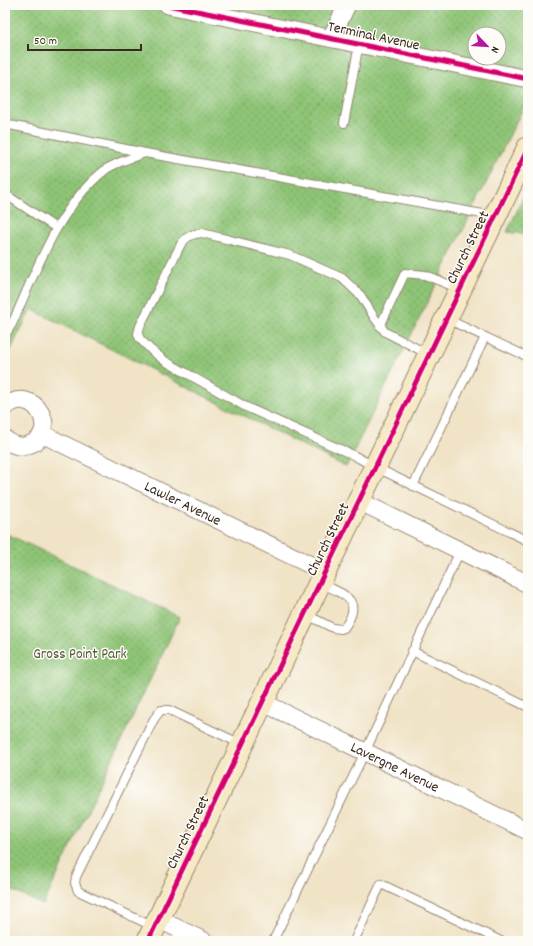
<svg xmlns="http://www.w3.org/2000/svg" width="533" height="946" font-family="Dekko,sans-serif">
<defs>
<pattern id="grass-dots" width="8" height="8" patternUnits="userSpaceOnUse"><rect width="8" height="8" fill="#8ec476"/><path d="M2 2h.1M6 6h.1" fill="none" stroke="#759f60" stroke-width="1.8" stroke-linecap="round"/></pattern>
</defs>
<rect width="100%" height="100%" fill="#fdfcf7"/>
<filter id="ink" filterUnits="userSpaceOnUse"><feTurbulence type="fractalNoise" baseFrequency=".025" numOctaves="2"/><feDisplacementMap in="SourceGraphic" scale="8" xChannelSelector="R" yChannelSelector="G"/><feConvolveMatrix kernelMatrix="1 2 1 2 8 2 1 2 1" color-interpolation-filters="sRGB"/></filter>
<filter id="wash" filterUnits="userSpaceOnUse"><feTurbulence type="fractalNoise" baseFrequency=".012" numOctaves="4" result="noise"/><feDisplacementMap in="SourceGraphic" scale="16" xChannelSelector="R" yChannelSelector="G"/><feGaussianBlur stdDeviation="0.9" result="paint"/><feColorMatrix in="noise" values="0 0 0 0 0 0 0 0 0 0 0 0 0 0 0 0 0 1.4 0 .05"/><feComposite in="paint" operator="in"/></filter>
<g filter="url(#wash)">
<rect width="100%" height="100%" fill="#f0e3c6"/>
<g fill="url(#grass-dots)" stroke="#64774a" fill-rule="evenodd">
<path d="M5,5H528V98L346,467L31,309L5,361ZM475,34H499V58H475Z"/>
<polygon points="528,188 528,235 507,232"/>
<polygon points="5,533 180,617 43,905 5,887"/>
</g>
</g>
<g filter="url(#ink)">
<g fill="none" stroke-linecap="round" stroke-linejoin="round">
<defs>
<g id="lane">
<polyline points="344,123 359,44"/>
<polyline points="5,124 145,153 494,216"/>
<polyline points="5,194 56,228"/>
<polyline points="447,319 528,357"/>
<polyline points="380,326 405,273 425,275 460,289"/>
<path d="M5,335L12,324C36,271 58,207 105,170C114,163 134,157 145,153"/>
<path d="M428,354L385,332L374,317L361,296L342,278L290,255L202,233C192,234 187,236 181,244L140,326L138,334L140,339L151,350L165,361L246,407L353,455L375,467L528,541"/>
<polyline points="413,486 485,337"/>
<path d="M305,614L333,628L341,629L344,628C365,599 343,594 320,583"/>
<polyline points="412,651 528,707"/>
<polyline points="154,927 78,891 75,883 76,877 154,719 161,710 169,710 241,744"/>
<polyline points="273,941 365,752 460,551"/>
<polyline points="354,941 381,884 501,941"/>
</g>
<g id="street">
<polyline points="168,5 528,79"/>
<polyline points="331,38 347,5"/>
<path d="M5,407C35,382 62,435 28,445C20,448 12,445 5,439"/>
<path id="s1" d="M42,434L325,572"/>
<polyline points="359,501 528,584"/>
<path id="s2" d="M262,702L528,831"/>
<polyline points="158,919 204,941"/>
</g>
<polyline id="secondary" points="148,941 528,148"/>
</defs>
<use href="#lane" stroke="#968672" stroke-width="10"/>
<use href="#street" stroke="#968672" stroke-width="19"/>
<use href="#secondary" stroke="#968672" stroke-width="24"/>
<use href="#lane" stroke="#fff" stroke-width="8"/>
<use href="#street" stroke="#fff" stroke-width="17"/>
<use href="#secondary" stroke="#f7e9c3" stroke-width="22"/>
<defs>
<g id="cycleway">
<polyline points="168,5 528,79"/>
<polyline points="148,941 528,148"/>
</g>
</defs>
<use href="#cycleway" stroke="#fdfcf7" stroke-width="8"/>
<use href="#cycleway" stroke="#d6006c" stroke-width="5"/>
</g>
</g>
<g text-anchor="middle" stroke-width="3" stroke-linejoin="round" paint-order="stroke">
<g font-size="15" fill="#3b2a1e" stroke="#fdfcf7">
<text transform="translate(374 35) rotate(12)" y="5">Terminal Avenue</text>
<text transform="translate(467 247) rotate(-64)" y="5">Church Street</text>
<text dy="5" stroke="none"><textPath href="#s1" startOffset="157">Lawler Avenue</textPath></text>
<text transform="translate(327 539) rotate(-64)" y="5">Church Street</text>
<text dy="5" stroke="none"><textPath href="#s2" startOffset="148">Lavergne Avenue</textPath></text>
<text transform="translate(187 832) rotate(-64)" y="5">Church Street</text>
</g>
<g font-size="15" fill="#545838" stroke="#fdfcf7">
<text x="80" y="658">Gross Point Park</text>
</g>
</g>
<rect width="533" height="946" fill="none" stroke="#fdfcf7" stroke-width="20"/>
<g transform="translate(487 46) rotate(115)"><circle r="19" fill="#fdfcf7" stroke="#afa8a0"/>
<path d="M0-3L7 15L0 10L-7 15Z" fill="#b5179e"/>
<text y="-6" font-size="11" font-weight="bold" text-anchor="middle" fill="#3b2a1e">N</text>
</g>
<path d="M28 44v6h113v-6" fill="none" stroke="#3b2a1e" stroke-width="2"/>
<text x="34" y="44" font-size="12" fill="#3b2a1e" stroke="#fdfcf7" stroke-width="3" paint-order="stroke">50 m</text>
</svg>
